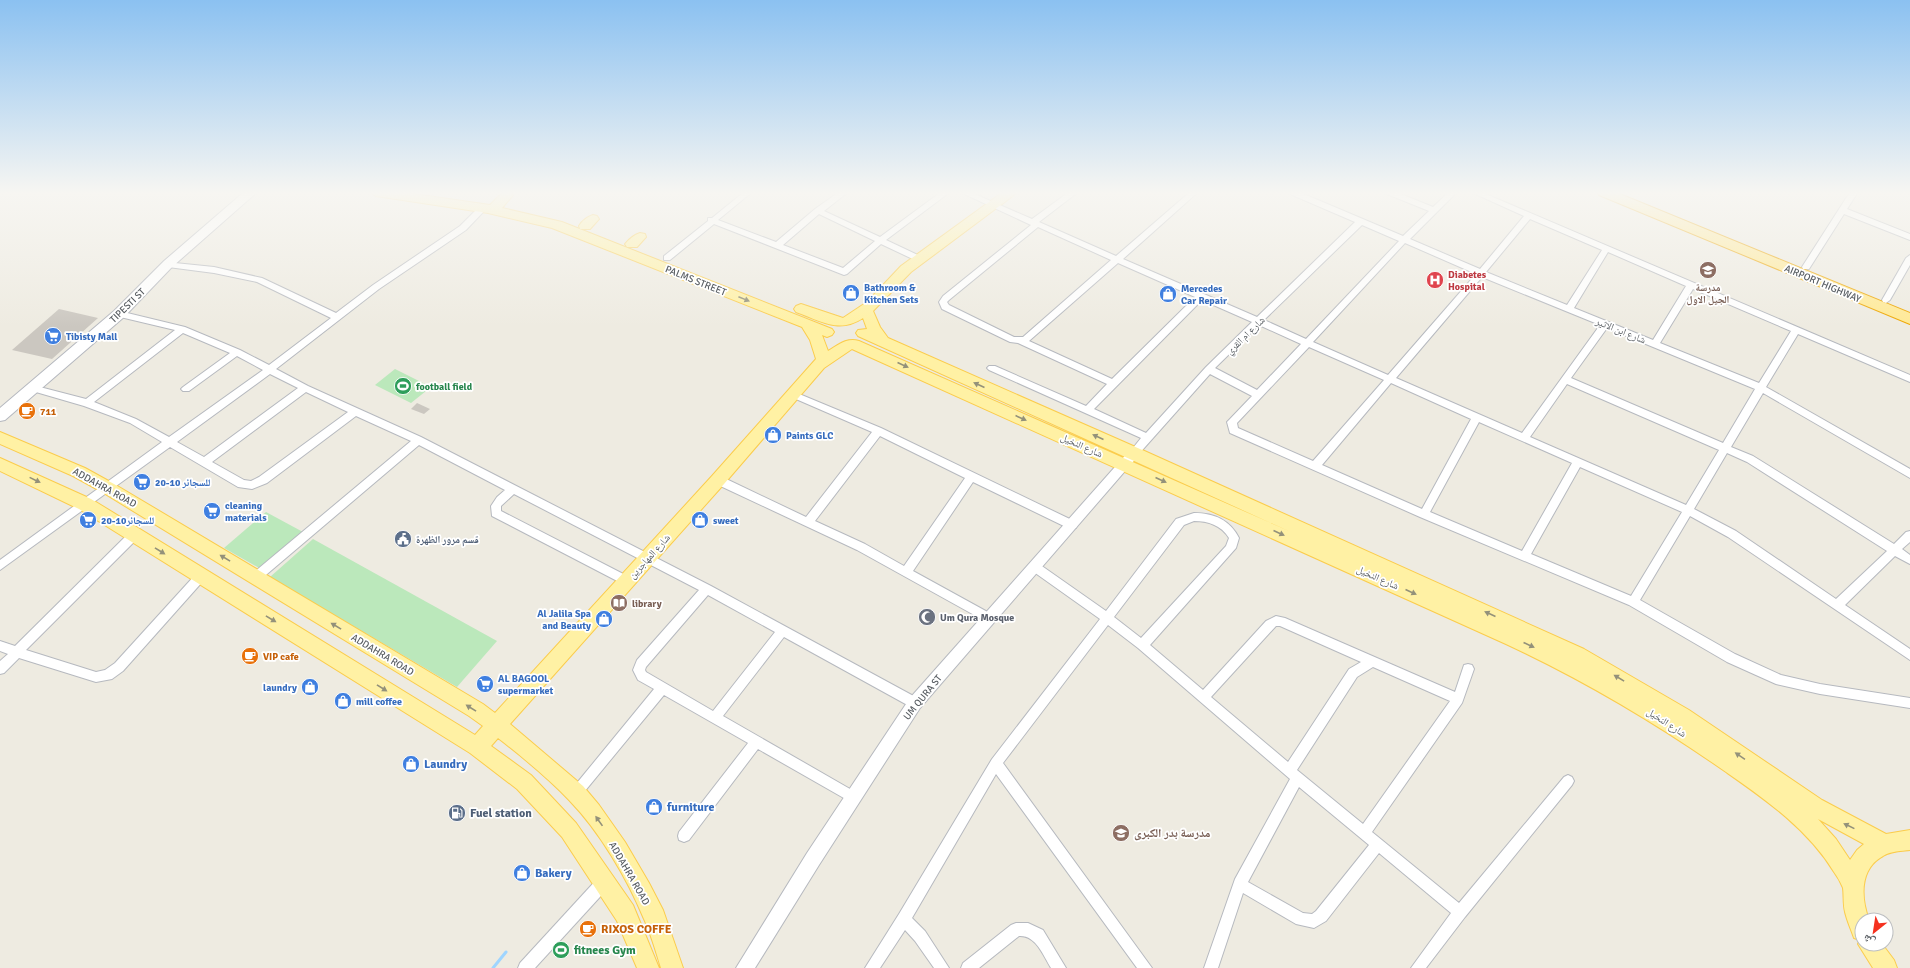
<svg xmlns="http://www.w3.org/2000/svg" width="1910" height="968" font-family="Signika,'Noto Naskh Arabic',sans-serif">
<rect width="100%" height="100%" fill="#eeebe1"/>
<g fill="#bbe8bb">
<polygon points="395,369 431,387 411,403 375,385"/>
<polygon points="266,512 303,532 261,569 224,548"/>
<polygon points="313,539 497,641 457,687 270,577"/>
</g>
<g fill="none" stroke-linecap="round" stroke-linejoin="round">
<polyline stroke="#9fd5ff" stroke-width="3" points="493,968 506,952"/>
</g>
<g fill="#cbc7c0">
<polygon points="59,309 98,318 52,359 12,350"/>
<polygon points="417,403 430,409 424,414 411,409"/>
</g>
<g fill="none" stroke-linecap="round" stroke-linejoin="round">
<defs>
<g id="minor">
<path d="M744,192H752L718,220L776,242L815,209L839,192H848L824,211L880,237L941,192H950L886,240L922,257L923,259L919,262L881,244L847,274L844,275L714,224L670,260H664V256L708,221V218H712ZM819,214L875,241L843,268L783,245Z"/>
<path d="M960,192H970L1032,219L1069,192H1078L1039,222L1116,256L1190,192H1198L1123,259L1257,317L1355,222L1290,194L1289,192H1299L1403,236L1429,211L1387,194L1386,192H1396L1433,207L1449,192H1457L1410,239L1480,269L1524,216L1471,192H1481L1910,375V382L1798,334L1766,387L1910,469V478L1763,393L1731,447L1753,456L1894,544L1906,532L1910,531V542L1902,549L1910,555V564L1895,556L1845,605L1910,649V660L1728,537L1690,516L1640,600L1735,654L1781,675L1820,684L1910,698V708L1820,694L1776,684L1727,662L1629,605L1420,517L1230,433L1227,422L1229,420L1252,396L1210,374L1137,456H1131L1129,453L1141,438L989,370L987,368L989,366H995L1086,406L1107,384L1018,343L1010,342L942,309L939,302L943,296L1031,225ZM1530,219L1602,250L1567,305L1486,272ZM1362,225L1399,241L1306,339L1264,320ZM1038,227L1111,260L1023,337H1014L949,305L947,302L949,300ZM1405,243L1476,274L1388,375L1313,342ZM1608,252L1686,286L1653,340L1574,308ZM1118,263L1195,297L1112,379L1029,341ZM1482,277L1600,325L1522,433L1396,378ZM1693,289L1791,331L1759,383L1660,343ZM1202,300L1252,322L1206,367L1146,433L1094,409ZM1259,325L1301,344L1257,390L1215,368ZM1607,328L1755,389L1723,443L1571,378ZM1309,347L1384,380L1313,461L1238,428L1237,423ZM1391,383L1471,419L1422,509L1322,465ZM1567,384L1719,450L1686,505L1530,437ZM1479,422L1572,463L1522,551L1430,512ZM1727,453L1747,462L1887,551L1836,599L1736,531L1694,509ZM1580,467L1682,512L1631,596L1531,554Z"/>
<polygon points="1850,192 1858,192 1847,209 1910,234 1910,240 1844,214 1809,269 1803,269 1802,267"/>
<path d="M480,206H486L487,208L466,230L379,289L276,369L308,386L421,437L711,586L919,699L921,703L919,707L915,708L911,707L784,637L723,716L857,793L859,797L857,801L853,803L849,801L758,749L689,840L684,842L679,840L678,836L679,832L748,743L664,695L580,797L576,799L572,797L570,793L572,789L654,689L638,680L633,670L637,660L699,590L514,494L501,506V511L631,578L632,581L631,584L627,585L623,584L492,516L491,506L497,497L505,490L419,445L260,580L256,581L252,580L251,577L252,574L411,441L356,416L267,483L252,489L238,487L170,447L0,570V560L162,442L130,423L84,406L29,390L27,388L32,385L86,399L175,330L116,316L115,314L116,312L119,311L185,327L240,350L269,365L331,318L257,282L214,273L168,267L164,264L165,262L214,267L262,278L336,313L373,285L460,226ZM183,333L230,353L183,387L181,389L183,391H189L237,356L263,370L169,437L136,419L94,402ZM270,374L298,388L204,457L177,442ZM306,392L348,412L259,477L251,481L244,480L212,462ZM708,595L775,632L713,711L646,672L645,670L646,667Z"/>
<polygon points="1910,255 1910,265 1890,300 1886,303 1883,302 1882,300 1906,258"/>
<path d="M792,391L881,428L1076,522L1077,525L1076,528H1068L973,482L913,571L993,615L995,618L993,621L989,623L985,621L857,550L714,483L713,480L714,477H722L806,517L872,432L789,396L787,394L789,392ZM880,436L965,478L904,566L865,544L815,521Z"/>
<path d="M1194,513C1214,513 1230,520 1239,538L1236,548L1150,645L1203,690L1266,621L1276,616L1285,618L1455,692L1464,665L1468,664L1472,665L1474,669L1462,703L1372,832L1459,903L1564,777L1568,775L1572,777L1574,781L1572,785L1465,917L1426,968H1411L1451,913L1379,853L1326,921L1314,928L1296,924L1243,893L1218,968H1204L1235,879L1290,779L1138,648L1108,625L1003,763L1152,968H1137L996,774L912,918L925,931L949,968H934L915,941L905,930L880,968H865L899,914L992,759L1100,619L1031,570L1030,567L1031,564L1035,563L1039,564L1106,611L1176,519ZM1194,521C1208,521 1221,525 1229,538L1226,546L1141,638L1114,617L1184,525ZM1276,626H1280L1361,662L1349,669L1288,762L1211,697ZM1373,667L1450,701L1363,824L1297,770L1357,677ZM1299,787L1369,845L1316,911L1312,914L1303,913L1248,882Z"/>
<polygon points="134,531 138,532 139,535 138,538 26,650 96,672 105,670 115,663 196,574 200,573 204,574 205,577 204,580 123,671 112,679 96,682 19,658 4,673 0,674 0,661 8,654 0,651 0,641 15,646 130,532"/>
<polygon points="604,875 609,877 611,882 609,887 535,968 518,968 520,963 599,877"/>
<path d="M1016,923H1028L1043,930L1066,968H1051C1043,955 1036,935 1019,936L979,968H961L963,963L1011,925Z"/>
</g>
<polygon id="tertiary" points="1134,448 1138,450 1140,453 1138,456 920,708 819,865 755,968 736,968 807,853 910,698 1130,450"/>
<polygon id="secondary" points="244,192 257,192 172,267 124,317 5,420 0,421 0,408 114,311 164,261"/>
<g id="primary">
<path d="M370,192H400L490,205L503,192H511L513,195L502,208L562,222L832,329L834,332L832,335L827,337L822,335L828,351C838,345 847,337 859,341L1291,532L858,336L856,333L858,330L867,329L863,318C839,334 821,321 796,312L794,309L796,306L801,304L843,318L867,302L901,266L1003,192H1016L1014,195L911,272L873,311L880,327L888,338L1140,449L1584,649L1689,710L1822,800L1886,834L1910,830V850C1901,851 1891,851 1883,856C1859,869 1861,898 1869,920H1862V944H1882L1894,960L1897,968H1873L1858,944L1860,940L1854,938C1851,929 1847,921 1845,912C1843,904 1844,895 1843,888C1841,883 1837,876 1834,872C1808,829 1766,800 1726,772C1656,723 1583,680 1506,644L852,349L824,368L724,484L510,724L583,786L599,805L625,842L649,883L663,910L683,968H661C656,952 651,934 644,919C627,878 600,832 569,800C550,780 520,755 498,738L491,746L531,775L576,823L633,905L659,968H637L617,921L562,837L517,789L470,753L79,509L0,471V458L91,499L475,735L483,726L469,716L102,492L73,476L0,444V432L85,468L114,484L483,704L495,713L712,476L816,359L810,340L802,327L552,228L488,213L376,196ZM1818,819L1864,844L1857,850L1850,860L1836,839Z"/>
<path d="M593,215L597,216L599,219L590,229H580L579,226C582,221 587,217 593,215Z"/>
<path d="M640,233L645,234L646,237L637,247H627L625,244C629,239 634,235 640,233Z"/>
</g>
<polygon id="trunk" points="1597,192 1615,192 1910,313 1910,324 1599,195"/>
</defs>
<use href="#minor" stroke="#b6b9bf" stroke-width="2"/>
<use href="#tertiary" stroke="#b6b9bf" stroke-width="2"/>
<use href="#secondary" stroke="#b5b8bf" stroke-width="2"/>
<use href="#primary" stroke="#fbcc4c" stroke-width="2"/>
<use href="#trunk" stroke="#eea600" stroke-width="2"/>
<use href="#minor" fill="#fff" fill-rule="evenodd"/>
<use href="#tertiary" fill="#fff" fill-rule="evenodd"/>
<use href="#secondary" fill="#fff" fill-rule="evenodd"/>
<use href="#primary" fill="#fff1a4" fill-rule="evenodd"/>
<use href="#trunk" fill="#ffe995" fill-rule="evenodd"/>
</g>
<defs><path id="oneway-solid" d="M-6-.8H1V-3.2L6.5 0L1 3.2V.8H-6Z"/></defs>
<g fill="#93917a">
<use href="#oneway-solid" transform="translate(744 299) rotate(22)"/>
<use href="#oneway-solid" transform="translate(903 365) rotate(24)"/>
<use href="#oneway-solid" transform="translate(979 385) rotate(-156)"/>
<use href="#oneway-solid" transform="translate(1021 418) rotate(24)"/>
<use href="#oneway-solid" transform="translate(1098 437) rotate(-156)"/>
<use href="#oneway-solid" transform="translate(35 480) rotate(26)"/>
<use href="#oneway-solid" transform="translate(1161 480) rotate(24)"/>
<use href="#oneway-solid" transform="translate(1279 533) rotate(24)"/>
<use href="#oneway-solid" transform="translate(160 551) rotate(32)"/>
<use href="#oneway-solid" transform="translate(225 558) rotate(-149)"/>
<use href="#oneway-solid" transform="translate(1411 592) rotate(24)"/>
<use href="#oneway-solid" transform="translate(1490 614) rotate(-156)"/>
<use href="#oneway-solid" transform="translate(271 619) rotate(31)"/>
<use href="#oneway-solid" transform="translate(336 626) rotate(-149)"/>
<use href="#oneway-solid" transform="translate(1529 645) rotate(25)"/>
<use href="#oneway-solid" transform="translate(1619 678) rotate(-149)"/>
<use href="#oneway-solid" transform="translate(382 688) rotate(32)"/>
<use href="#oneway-solid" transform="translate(471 708) rotate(-148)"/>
<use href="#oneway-solid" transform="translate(1740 756) rotate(-146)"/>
<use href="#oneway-solid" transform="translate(599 821) rotate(-125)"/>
<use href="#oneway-solid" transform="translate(1849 826) rotate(-154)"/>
</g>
<linearGradient id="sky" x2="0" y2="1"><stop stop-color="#8bc1f1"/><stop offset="0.59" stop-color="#f7f6f2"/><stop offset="1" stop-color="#f7f6f2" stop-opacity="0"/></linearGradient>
<rect width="1910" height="327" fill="url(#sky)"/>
<defs>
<symbol id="school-disc" viewBox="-11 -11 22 22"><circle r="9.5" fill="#8d6e63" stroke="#fff"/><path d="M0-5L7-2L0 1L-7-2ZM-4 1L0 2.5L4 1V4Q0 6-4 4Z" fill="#fff"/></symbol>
<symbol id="hospital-disc" viewBox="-11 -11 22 22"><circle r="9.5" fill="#e0444e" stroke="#fff"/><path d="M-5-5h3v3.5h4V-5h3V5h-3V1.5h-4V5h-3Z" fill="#fff"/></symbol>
<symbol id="shop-disc" viewBox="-11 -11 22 22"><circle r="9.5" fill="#3f7fe0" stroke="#fff"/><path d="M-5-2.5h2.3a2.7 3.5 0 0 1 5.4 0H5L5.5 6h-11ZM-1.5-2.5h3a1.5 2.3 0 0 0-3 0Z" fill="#fff"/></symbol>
<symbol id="supermarket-disc" viewBox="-11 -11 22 22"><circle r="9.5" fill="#3f7fe0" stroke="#fff"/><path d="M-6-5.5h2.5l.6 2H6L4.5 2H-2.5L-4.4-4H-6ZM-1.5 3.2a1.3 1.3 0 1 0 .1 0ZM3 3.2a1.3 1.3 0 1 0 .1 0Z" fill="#fff"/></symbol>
<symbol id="stadium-disc" viewBox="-11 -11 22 22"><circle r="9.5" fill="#2e9e5b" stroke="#fff"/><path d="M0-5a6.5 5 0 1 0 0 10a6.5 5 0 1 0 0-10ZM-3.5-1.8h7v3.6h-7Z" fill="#fff"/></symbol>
<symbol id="cafe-disc" viewBox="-11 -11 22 22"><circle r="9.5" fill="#e8710a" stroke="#fff"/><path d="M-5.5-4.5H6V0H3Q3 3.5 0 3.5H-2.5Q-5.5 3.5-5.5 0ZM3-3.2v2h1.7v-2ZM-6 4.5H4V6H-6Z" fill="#fff"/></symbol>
<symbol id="civic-disc" viewBox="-11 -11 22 22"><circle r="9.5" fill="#5c6f8a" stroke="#fff"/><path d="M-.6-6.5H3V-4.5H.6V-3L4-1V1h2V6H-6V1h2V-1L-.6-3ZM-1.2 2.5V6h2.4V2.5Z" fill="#fff"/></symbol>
<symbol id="library-disc" viewBox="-11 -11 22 22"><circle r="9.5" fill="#8d6e63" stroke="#fff"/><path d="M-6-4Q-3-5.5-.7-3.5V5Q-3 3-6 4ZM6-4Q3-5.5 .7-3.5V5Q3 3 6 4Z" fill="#fff"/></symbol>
<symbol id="mosque-disc" viewBox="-11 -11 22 22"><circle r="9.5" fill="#6b7280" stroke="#fff"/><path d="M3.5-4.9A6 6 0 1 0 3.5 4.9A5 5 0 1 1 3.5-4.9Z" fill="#fff"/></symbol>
<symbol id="fuel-disc" viewBox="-11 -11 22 22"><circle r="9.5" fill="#5c6f8a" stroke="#fff"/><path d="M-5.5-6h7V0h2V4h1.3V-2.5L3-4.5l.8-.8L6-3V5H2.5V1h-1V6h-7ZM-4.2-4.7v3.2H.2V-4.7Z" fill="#fff"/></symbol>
</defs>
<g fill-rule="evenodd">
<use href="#school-disc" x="1698" y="260" width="20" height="20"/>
<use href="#hospital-disc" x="1425" y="270" width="20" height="20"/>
<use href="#shop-disc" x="841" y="283" width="20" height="20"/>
<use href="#shop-disc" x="1158" y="284" width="20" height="20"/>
<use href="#supermarket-disc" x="43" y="326" width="20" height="20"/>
<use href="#stadium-disc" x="393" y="376" width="20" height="20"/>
<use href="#cafe-disc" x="17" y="401" width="20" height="20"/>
<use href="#shop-disc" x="763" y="425" width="20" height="20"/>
<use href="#supermarket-disc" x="132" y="472" width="20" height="20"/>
<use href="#supermarket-disc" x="202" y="501" width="20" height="20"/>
<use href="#supermarket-disc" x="78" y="510" width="20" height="20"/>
<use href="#shop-disc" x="690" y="510" width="20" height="20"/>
<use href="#civic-disc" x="393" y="529" width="20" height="20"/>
<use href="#library-disc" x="609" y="593" width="20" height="20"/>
<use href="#mosque-disc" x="917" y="607" width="20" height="20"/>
<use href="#shop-disc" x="594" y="609" width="20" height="20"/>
<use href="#cafe-disc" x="240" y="646" width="20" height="20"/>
<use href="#supermarket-disc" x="475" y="674" width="20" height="20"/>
<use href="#shop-disc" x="300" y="677" width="20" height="20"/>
<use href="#shop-disc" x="333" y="691" width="20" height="20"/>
<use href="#shop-disc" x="401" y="754" width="20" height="20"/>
<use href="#shop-disc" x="644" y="797" width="20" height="20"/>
<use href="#fuel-disc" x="447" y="803" width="20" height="20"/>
<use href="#school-disc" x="1111" y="823" width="20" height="20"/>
<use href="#shop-disc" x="512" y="863" width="20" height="20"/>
<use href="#cafe-disc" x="578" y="919" width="20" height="20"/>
<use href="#stadium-disc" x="551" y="940" width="20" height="20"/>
</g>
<g text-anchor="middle" stroke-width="3.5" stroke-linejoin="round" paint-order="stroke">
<g font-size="10" font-weight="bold" fill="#be3a42" stroke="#fff" text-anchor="start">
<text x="1448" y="278">Diabetes<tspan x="1448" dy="12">Hospital</tspan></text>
</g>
<g font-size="10" fill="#595e63" stroke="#fff">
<text transform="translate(696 280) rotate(22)" y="4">PALMS STREET</text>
<text transform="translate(1823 283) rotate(23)" y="4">AIRPORT HIGHWAY</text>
<text transform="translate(127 305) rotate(-44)" y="4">TIPESTI ST</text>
<text transform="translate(1621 330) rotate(22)" y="4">شارع ابن الاثير</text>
<text transform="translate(1245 335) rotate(-44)" y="4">شارع ام القري</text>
<text transform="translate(1082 445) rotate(24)" y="4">شارع النخيل</text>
<text transform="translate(105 487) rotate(29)" y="4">ADDAHRA ROAD</text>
<text transform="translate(649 556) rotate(-48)" y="4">شارع المهاجرين</text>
<text transform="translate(1378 577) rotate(24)" y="4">شارع النخيل</text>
<text transform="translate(383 654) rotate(31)" y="4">ADDAHRA ROAD</text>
<text transform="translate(922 697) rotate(-51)" y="4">UM QURA ST</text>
<text transform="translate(1667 722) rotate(33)" y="4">شارع النخيل</text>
<text transform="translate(630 873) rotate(60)" y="4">ADDAHRA ROAD</text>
</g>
<g font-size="10" font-weight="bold" fill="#366cbe" stroke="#fff" text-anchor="start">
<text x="864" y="291">Bathroom &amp;<tspan x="864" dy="12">Kitchen Sets</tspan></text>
<text x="1181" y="292">Mercedes<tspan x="1181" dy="12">Car Repair</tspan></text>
<text x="66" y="340">Tibisty Mall</text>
<text x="786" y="439">Paints GLC</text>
<text x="155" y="486">20-10 للسجائر</text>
<text x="225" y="509">cleaning<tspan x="225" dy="12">materials</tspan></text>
<text x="101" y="524">20-10للسجائر</text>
<text x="713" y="524">sweet</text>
<text x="591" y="617" text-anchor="end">Al Jalila Spa<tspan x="591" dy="12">and Beauty</tspan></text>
<text x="498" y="682">AL BAGOOL<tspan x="498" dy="12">supermarket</tspan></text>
<text x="297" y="691" text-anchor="end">laundry</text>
<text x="356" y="705">mill coffee</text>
</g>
<g font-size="10" font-weight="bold" fill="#785e54" stroke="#fff">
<text x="1708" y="291">مدرسة<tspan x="1708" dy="12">الجيل الاول</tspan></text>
<text x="632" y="607" text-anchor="start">library</text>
</g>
<g font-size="10" font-weight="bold" fill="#27864d" stroke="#fff" text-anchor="start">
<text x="416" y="390">football field</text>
</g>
<g font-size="10" font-weight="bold" fill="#c56008" stroke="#fff" text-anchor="start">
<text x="40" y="415">711</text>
<text x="263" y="660">VIP cafe</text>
</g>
<g font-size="10" font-weight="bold" fill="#4e5e75" stroke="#fff" text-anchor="start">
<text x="416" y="543">قسم مرور الظهرة</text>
</g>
<g font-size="10" font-weight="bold" fill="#5b616d" stroke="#fff" text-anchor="start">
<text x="940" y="621">Um Qura Mosque</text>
</g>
<g font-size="12" font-weight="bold" fill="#366cbe" stroke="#fff" text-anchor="start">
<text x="424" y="768">Laundry</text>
<text x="667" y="811">furniture</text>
<text x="535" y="877">Bakery</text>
</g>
<g font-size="12" font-weight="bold" fill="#4e5e75" stroke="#fff" text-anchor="start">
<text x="470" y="817">Fuel station</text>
</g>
<g font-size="12" font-weight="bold" fill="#785e54" stroke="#fff" text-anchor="start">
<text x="1134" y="837">مدرسة بدر الكبرى</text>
</g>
<g font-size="12" font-weight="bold" fill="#c56008" stroke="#fff" text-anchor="start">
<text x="601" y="933">RIXOS COFFE</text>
</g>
<g font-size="12" font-weight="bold" fill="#27864d" stroke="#fff" text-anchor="start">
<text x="574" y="954">fitnees Gym</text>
</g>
</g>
<g transform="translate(1874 932) rotate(210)"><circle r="19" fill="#ffffff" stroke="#bdbfc1"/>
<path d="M0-3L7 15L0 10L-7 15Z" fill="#f5311f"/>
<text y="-6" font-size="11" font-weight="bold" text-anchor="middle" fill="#595e63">ش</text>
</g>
</svg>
